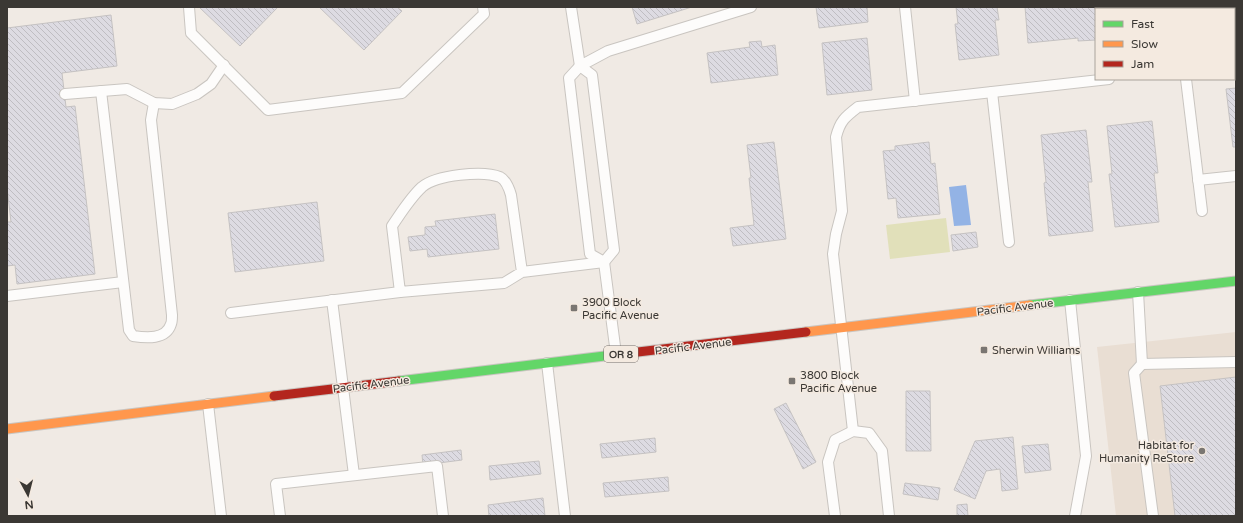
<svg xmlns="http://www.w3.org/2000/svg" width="1243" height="523" font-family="'Varela Round',sans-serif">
<defs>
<pattern id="building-back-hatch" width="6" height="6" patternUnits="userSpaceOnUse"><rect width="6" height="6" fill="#dddbe2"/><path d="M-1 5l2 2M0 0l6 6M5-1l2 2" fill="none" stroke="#bfbdc2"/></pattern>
</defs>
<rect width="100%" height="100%" fill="#f0eae4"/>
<polygon fill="#e9ded3" points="1236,332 1236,516 1116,516 1097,347"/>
<polygon fill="#e1e0ba" points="946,218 950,252 890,259 886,225"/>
<polygon fill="#93b3e5" points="966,185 971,225 954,226 949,187"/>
<g fill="url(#building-back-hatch)" stroke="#c5c2c2">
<polygon points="199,7 278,7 240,46"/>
<polygon points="319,7 397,7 402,11 364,50"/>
<polygon points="632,7 692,7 637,24"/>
<polygon points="816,7 867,7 868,22 819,28"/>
<polygon points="956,7 997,7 999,20 995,20 999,55 959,60 955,24 958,24"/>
<polygon points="1025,7 1127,7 1127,9 1096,9 1096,40 1078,41 1078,38 1028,43"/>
<polygon points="1210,7 1236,7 1236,25 1234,25 1234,9 1210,9"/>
<polygon points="111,15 117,66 62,73 66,107 75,106 95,274 17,284 15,265 7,266 7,222 11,222 7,188 7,28"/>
<polygon points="867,38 872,90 827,95 822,43"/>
<polygon points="761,41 762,47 775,45 778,75 711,83 707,53 750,47 749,42"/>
<polygon points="1236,88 1236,147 1233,147 1226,89"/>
<polygon points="1152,121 1158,173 1154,173 1159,222 1115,227 1109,174 1112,174 1107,126"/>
<polygon points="1086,130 1092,182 1088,182 1093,231 1049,236 1044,183 1046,182 1041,135"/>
<polygon points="774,142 786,239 733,246 730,228 754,225 749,178 751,178 747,145"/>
<polygon points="929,142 931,164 935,163 940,214 898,218 896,198 888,199 883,151 895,150 895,146"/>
<polygon points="317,202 324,261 235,272 228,213"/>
<polygon points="495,214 499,249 428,257 427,249 410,251 408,237 425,235 425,227 436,226 435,221"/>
<polygon points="976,232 978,247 953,251 951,235"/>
<polygon points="1236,377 1236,516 1175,516 1160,386"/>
<polygon points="906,391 930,391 931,451 906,451"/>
<polygon points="786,403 816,462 803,469 774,409"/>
<polygon points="1013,437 1018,489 1002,491 1000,469 986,471 975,499 954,490 975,441"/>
<polygon points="655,438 656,452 602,458 600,444"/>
<polygon points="1048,444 1051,470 1025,473 1022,446"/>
<polygon points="461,450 462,460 423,465 422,455"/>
<polygon points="539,461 541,474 490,480 489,466"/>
<polygon points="668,477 669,491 605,497 603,483"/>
<polygon points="905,483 940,488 938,500 903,494"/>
<polygon points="543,498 545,516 489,516 488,505"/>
<polygon points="967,504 968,516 957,516 957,505"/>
</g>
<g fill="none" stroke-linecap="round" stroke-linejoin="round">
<defs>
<g id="lane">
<polyline points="189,7 191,33 268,110 402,93 484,14 483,7"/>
<polyline points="905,7 915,101"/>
<polyline points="1167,7 1167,9"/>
<polyline points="1234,65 1236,65"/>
<polyline points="1186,79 1202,211"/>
<path d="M101,91L129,330L133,336C146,338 166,340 171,324C172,322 172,318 172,315L151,120L154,103"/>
<polyline points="992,92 1009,242"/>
<polyline points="65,94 127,89 154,103 172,104 197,94 211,84 224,65"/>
<polyline points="1198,180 1236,176"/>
<polyline points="604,262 590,254 569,78 580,66 608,51 751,7"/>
<polyline points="604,262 616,354"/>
<path d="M522,272L511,195C509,188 506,180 500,177C483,170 436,175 422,187C410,198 401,213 392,226L400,292L504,283L522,272L604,262L614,250L592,75L580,66L571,7"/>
<polyline points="1138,292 1142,364 1236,362"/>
<polyline points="7,296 123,282"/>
<polyline points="332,300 354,475"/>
<polyline points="1070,300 1086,456 1075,516"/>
<polyline points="231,313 400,292"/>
<polyline points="547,363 565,516"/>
<polyline points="1142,364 1134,373 1153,516"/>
<polyline points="208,404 221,516"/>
<path d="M853,431L833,254L836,234L842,211L836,137C840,121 845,117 858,107L1109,79"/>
<polyline points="280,516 276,484 437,466 443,516"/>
<polyline points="835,516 828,462 835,440 853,431 869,433 882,451 889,516"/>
</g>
<g id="fast">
<polyline points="1030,305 1236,281"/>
<polyline points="399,381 621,354"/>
</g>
<g id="slow">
<polyline points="806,332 1030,305"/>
<polyline points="7,429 274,396"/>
</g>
<g id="jam">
<polyline points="621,354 806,332"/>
<polyline points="274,396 399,381"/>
</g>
</defs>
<use href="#lane" stroke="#c9c5c0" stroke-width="12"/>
<use href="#fast" stroke="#c9c5c0" stroke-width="11"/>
<use href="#slow" stroke="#c9c5c0" stroke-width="11"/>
<use href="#jam" stroke="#c9c5c0" stroke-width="11"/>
<use href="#lane" stroke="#fdfcfb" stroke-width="10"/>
<use href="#fast" stroke="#63d668" stroke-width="9"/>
<use href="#slow" stroke="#ff974d" stroke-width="9"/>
<use href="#jam" stroke="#b3261e" stroke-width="9"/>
</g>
<g fill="#7a7672" stroke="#f4eae0" stroke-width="1.5">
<rect x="570" y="304" width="8" height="8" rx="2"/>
<rect x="980" y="346" width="8" height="8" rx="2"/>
<rect x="788" y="377" width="8" height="8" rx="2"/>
<circle cx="1202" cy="451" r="4"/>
</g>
<g text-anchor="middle" stroke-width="3" stroke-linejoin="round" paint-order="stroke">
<rect fill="#f4eae0" stroke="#726d68" stroke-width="1" x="604" y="346" width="34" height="16" rx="3"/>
<g font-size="10" font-weight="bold" fill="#3b3834">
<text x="621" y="358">OR 8</text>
</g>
<g font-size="11" fill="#3b3834" stroke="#f4eae0" text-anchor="start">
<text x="582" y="306">3900 Block<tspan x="582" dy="13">Pacific Avenue</tspan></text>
<text x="992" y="354">Sherwin Williams</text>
<text x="800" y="379">3800 Block<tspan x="800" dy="13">Pacific Avenue</tspan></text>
<text x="1194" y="449" text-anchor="end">Habitat for<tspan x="1194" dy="13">Humanity ReStore</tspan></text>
</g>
<g font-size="11" fill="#3b3834" stroke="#f4eae0">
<text transform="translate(1015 307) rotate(-7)" y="4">Pacific Avenue</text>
<text transform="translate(693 346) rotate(-7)" y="4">Pacific Avenue</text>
<text transform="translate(371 384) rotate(-7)" y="4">Pacific Avenue</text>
</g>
</g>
<rect width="1243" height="523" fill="none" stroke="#3b3834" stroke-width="16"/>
<rect x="1095" y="8" width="140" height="72" fill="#f4eae0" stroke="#aaa39b"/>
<rect x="1103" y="21" width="20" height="6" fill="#63d668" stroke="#aaa39b"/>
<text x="1131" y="28" font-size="12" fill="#3b3834">Fast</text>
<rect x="1103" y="41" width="20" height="6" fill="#ff974d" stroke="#aaa39b"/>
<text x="1131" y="48" font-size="12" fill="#3b3834">Slow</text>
<rect x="1103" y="61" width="20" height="6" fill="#b3261e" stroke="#aaa39b"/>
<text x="1131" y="68" font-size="12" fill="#3b3834">Jam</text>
<g transform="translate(28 495) rotate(173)" stroke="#f4eae0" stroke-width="3" paint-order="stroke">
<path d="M0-3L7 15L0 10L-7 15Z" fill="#3b3834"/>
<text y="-6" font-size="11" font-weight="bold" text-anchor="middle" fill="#3b3834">N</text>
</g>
</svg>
